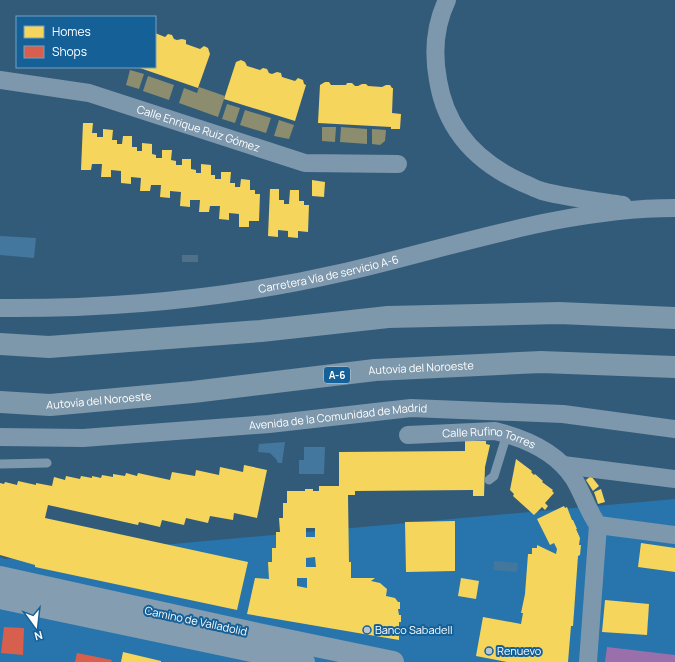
<svg xmlns="http://www.w3.org/2000/svg" width="675" height="662" font-family="Manrope,sans-serif">
<rect width="100%" height="100%" fill="#325b7a"/>
<polygon fill="#2775ac" points="675,499 675,662 0,662 0,557 5,559"/>
<g fill="#44779d">
<polygon points="0,236 36,238 34,258 0,255"/>
<polygon points="285,442 282,463 278,463 276,459 270,453 258,452 259,444"/>
<polygon points="304,447 325,447 324,474 299,474 299,460 304,460"/>
<polygon points="494,561 518,563 517,572 493,570"/>
</g>
<g fill="#f6d55c" fill-rule="evenodd">
<polygon points="155,33 165,37 168,34 172,35 174,39 177,40 182,39 186,40 186,44 200,49 204,46 208,48 210,54 198,88 137,67 155,67"/>
<polygon points="241,60 245,62 247,66 260,70 263,68 267,69 269,73 272,74 277,72 281,73 282,77 295,81 298,78 303,80 304,84 306,85 295,121 224,99 236,62"/>
<polygon points="325,82 329,82 331,85 346,85 347,83 352,83 355,86 358,86 362,84 366,84 368,86 382,87 386,85 390,85 392,88 393,88 392,113 401,114 400,129 391,129 391,127 318,123 320,85"/>
<polygon points="83,123 93,123 92,133 97,133 97,137 103,137 103,129 113,130 112,140 117,140 117,144 122,144 123,136 132,136 132,147 137,147 137,151 142,151 142,143 152,144 152,154 156,155 156,158 162,158 162,150 172,150 171,160 176,161 176,165 182,165 182,159 191,159 191,169 196,170 196,173 201,173 201,164 211,165 211,175 215,175 215,179 221,179 221,172 231,172 230,183 235,183 235,187 240,187 241,179 250,180 250,190 255,190 255,194 260,194 259,221 249,221 249,227 239,227 239,214 229,213 229,220 219,219 220,206 210,206 209,212 199,212 200,200 190,200 190,207 180,206 181,192 170,191 170,198 160,197 161,185 151,185 150,191 140,191 141,178 131,177 131,184 121,183 121,171 111,170 111,177 101,177 102,164 92,164 91,170 81,170"/>
<polygon points="312,180 325,182 324,197 312,196"/>
<polygon points="270,189 279,189 279,200 284,200 284,204 289,204 290,190 299,190 299,201 304,201 304,205 309,205 308,232 298,231 298,238 288,237 288,231 278,230 278,237 268,236"/>
<path d="M465,441H486V444L490,445L485,467L484,496H473V490L355,491V495H348L349,562H351V578H375L371,581L380,583L387,589L386,596L395,598L398,602H400V609H398L399,615H401V622H399V640L247,614L255,578L269,579L268,562H272V548H276V532H280L279,518H283V503H287V491H305V489H313V491H319V486H339V452L465,451ZM306,528H315V537H306ZM315,557L316,567H306V558ZM297,578H307V588L297,586Z"/>
<polygon points="516,459 532,471 531,472 534,475 535,474 543,481 542,482 553,490 552,491 554,493 545,503 548,506 545,510 542,507 534,515 513,496 514,494 510,490"/>
<polygon points="244,465 267,470 257,518 234,513 233,520 210,516 208,523 186,518 184,525 162,520 160,527 139,522 138,525 48,505 45,518 248,562 237,610 35,567 35,565 0,555 0,483 4,484 5,482 17,485 18,481 36,485 36,483 52,486 54,477 65,480 66,476 80,479 81,476 92,478 92,476 101,478 102,475 113,477 113,474 125,476 126,473 137,476 138,473 170,480 172,472 195,476 196,470 219,475 220,467 243,472"/>
<polygon points="591,476 599,486 593,491 586,480"/>
<polygon points="601,489 605,502 598,504 594,492"/>
<polygon points="564,506 565,508 567,507 572,520 573,520 577,529 576,529 580,538 579,545 581,545 580,555 578,556 573,626 571,626 568,662 507,662 476,656 483,617 521,624 523,613 521,613 525,594 528,554 532,554 532,548 537,548 537,545 556,554 557,549 554,543 550,545 537,519"/>
<polygon points="455,521 455,571 406,572 405,522"/>
<polygon points="641,543 675,548 675,572 638,567"/>
<polygon points="461,578 479,581 476,599 458,596"/>
<polygon points="605,600 649,604 647,635 602,632"/>
<polygon points="123,652 161,661 161,662 121,662"/>
</g>
<g fill="#d6604d">
<polygon points="4,627 24,628 23,655 1,653"/>
<polygon points="77,653 112,660 111,662 75,662"/>
</g>
<polygon fill="#9970ab" points="607,647 675,655 675,662 605,662"/>
<g fill="#8c8c6e">
<polygon points="130,70 144,74 139,89 126,85"/>
<polygon points="148,76 174,85 169,100 143,91"/>
<polygon points="199,87 225,96 218,117 179,103 184,88 197,93"/>
<polygon points="227,104 240,108 235,123 222,119"/>
<polygon points="245,110 271,118 266,133 240,125"/>
<polygon points="279,120 294,125 289,139 274,136"/>
<polygon points="322,127 336,127 335,142 322,141"/>
<polygon points="341,127 367,129 367,144 340,142"/>
<polygon points="372,129 386,130 385,141 380,145 372,144"/>
</g>
<rect fill="#507089" x="182" y="255" width="16" height="7"/>
<g fill="none" stroke-linecap="round" stroke-linejoin="round">
<g stroke="#7d97ad" stroke-width="9">
<polyline points="0,464 47,463"/>
<polyline points="489,480 494,476 507,434"/>
</g>
<g stroke="#7d97ad" stroke-width="18">
<path d="M447,0C435,25 433,53 438,80C446,130 478,163 523,183C529,185 535,189 542,191C569,198 596,201 623,205"/>
<path id="s1" d="M0,80L89,93L305,163L398,164"/>
<path id="s2" d="M0,308C116,309 232,298 345,272C454,247 562,208 675,208"/>
<path id="s3" d="M408,435L495,431C524,438 557,452 574,479C583,494 588,511 598,525L588,662"/>
<path id="s4" d="M0,437L83,438L269,424L411,408L563,414L675,429"/>
<polyline points="563,465 675,479"/>
<polyline points="598,525 675,535"/>
</g>
<g stroke="#849db1" stroke-width="22">
<polyline points="0,577 258,634 393,662"/>
<polyline points="0,598 304,662"/>
</g>
<g stroke="#7d97ab" stroke-width="22">
<polyline points="0,344 49,347 261,331 388,317 559,313 675,318"/>
<path id="s5" d="M0,402L50,405L193,392L375,370L541,362L675,367"/>
</g>
</g>
<g fill="#b7c6d0" stroke="#156097" stroke-width="1.5">
<circle cx="367" cy="630" r="4"/>
<circle cx="489" cy="651" r="4"/>
</g>
<g text-anchor="middle" stroke-width="4" stroke-linejoin="round" paint-order="stroke">
<rect fill="#156097" stroke="#b9cfe0" stroke-width="1" x="324" y="367" width="26" height="16" rx="3"/>
<g font-size="10" font-weight="bold" fill="#fff">
<text x="337" y="379">A-6</text>
</g>
<g font-size="11" fill="#fff" stroke="#156097">
<text dy="4" stroke="none"><textPath href="#s1" startOffset="205">Calle Enrique Ruiz Gómez</textPath></text>
<text dy="4" stroke="none"><textPath href="#s2" startOffset="331">Carretera Vía de servicio A-6</textPath></text>
<text dy="4" stroke="none"><textPath href="#s5" startOffset="423">Autovía del Noroeste</textPath></text>
<text dy="4" stroke="none"><textPath href="#s5" startOffset="99">Autovía del Noroeste</textPath></text>
<text dy="4" stroke="none"><textPath href="#s4" startOffset="339">Avenida de la Comunidad de Madrid</textPath></text>
<text dy="4" stroke="none"><textPath href="#s3" startOffset="82">Calle Rufino Torres</textPath></text>
<text transform="translate(196 621) rotate(12)" y="4">Camino de Valladolid</text>
</g>
<g font-size="11" fill="#fff" stroke="#156097" text-anchor="start">
<text x="375" y="634">Banco Sabadell</text>
<text x="497" y="655">Renuevo</text>
</g>
</g>
<rect x="16" y="16" width="140" height="52" fill="#156097" stroke="#73a0c1"/>
<rect x="24" y="26" width="20" height="12" fill="#f6d55c" stroke="#73a0c1"/>
<text x="52" y="36" font-size="12" fill="#ffffff">Homes</text>
<rect x="24" y="46" width="20" height="12" fill="#d6604d" stroke="#73a0c1"/>
<text x="52" y="56" font-size="12" fill="#ffffff">Shops</text>
<g transform="translate(36 626) rotate(165)" stroke="#156097" stroke-width="3" paint-order="stroke">
<path d="M0-3L7 15L0 10L-7 15Z" fill="#ffffff"/>
<text y="-6" font-size="11" font-weight="bold" text-anchor="middle" fill="#ffffff">N</text>
</g>
</svg>
